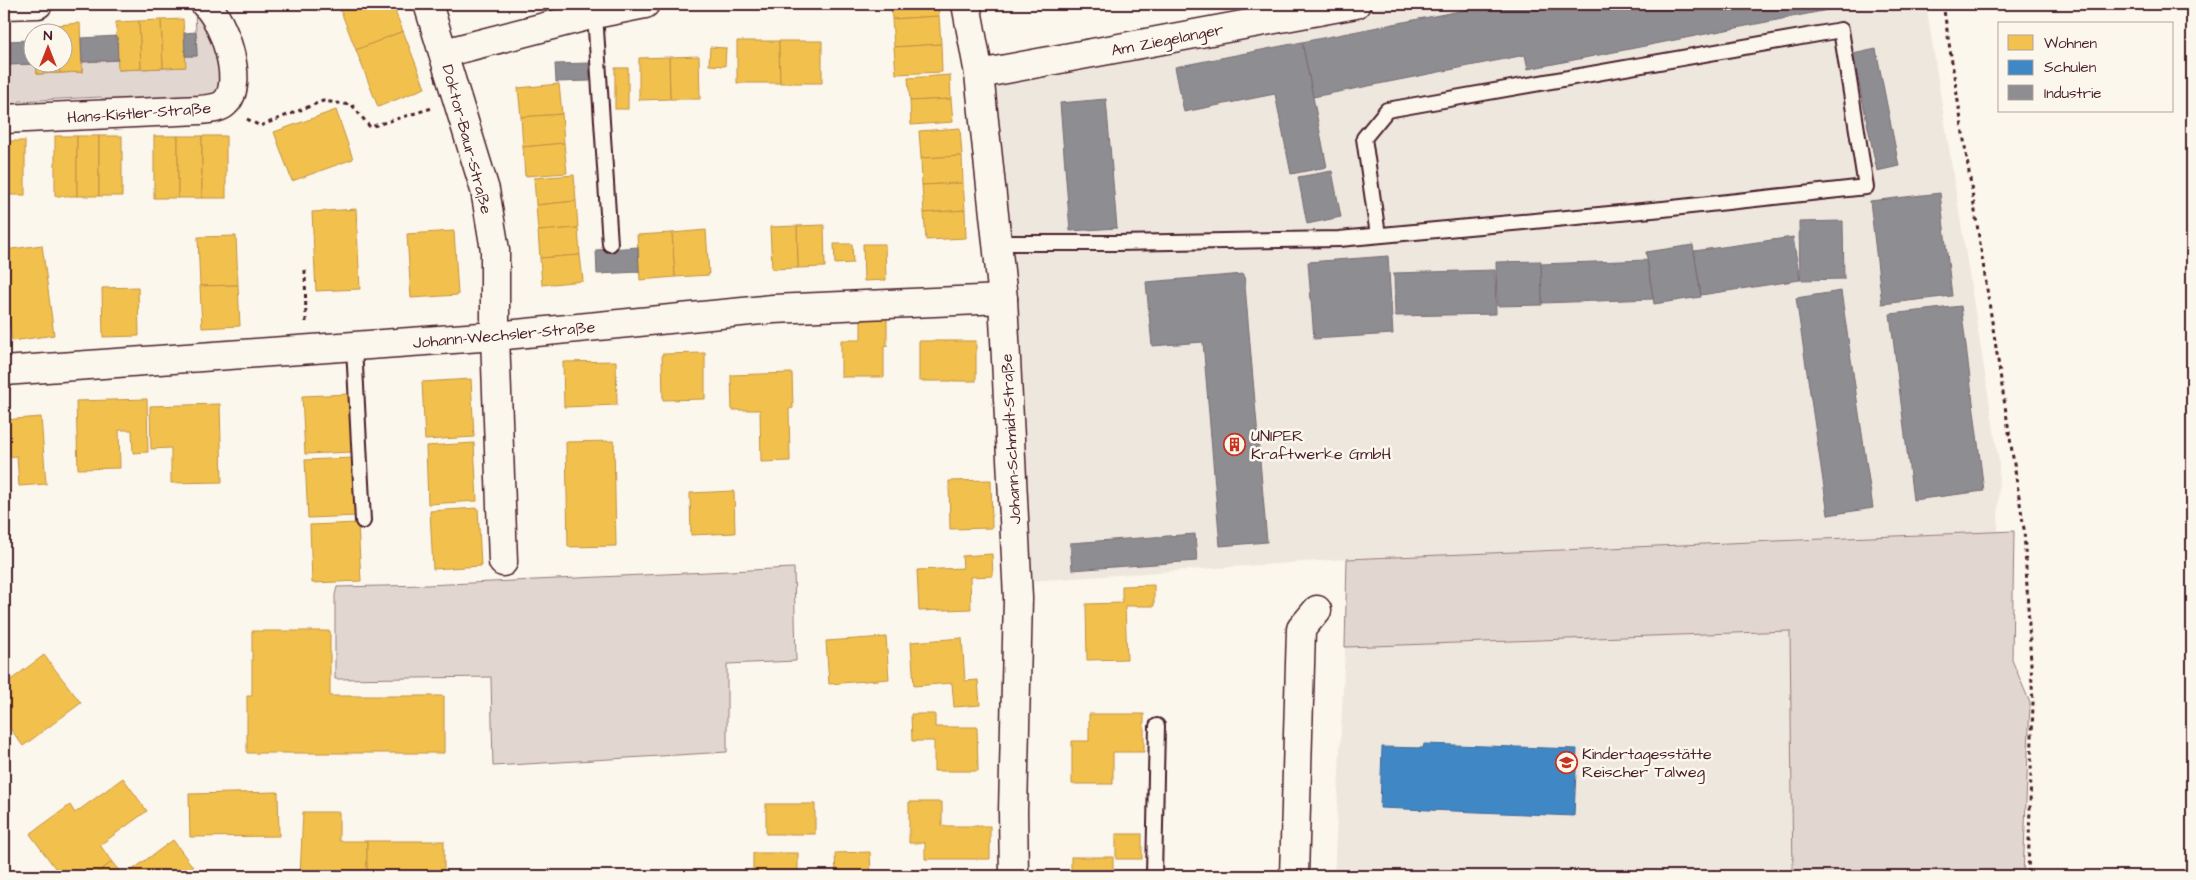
<svg xmlns="http://www.w3.org/2000/svg" width="2196" height="880" font-family="'Architects Daughter',sans-serif">
<rect width="100%" height="100%" fill="#fbf7ec"/>
<filter id="ink" filterUnits="userSpaceOnUse"><feTurbulence type="fractalNoise" baseFrequency=".02" numOctaves="2"/><feDisplacementMap in="SourceGraphic" scale="10" xChannelSelector="R" yChannelSelector="G"/><feConvolveMatrix kernelMatrix="1 2 1 2 8 2 1 2 1" color-interpolation-filters="sRGB"/></filter>
<g filter="url(#ink)">
<g fill="#eee7de">
<polygon points="1397,4 1926,4 1999,462 1998,532 1347,559 1031,581 983,78"/>
<polygon points="1790,631 1793,876 1334,876 1345,647"/>
</g>
<g fill="#e2d7d0" stroke="#967b7e">
<polygon points="195,10 206,23 220,71 221,81 217,91 210,98 110,105 101,97 20,101 12,109 4,110 4,65 36,64 37,74 82,72 82,62 118,60 119,70 185,67 185,56 197,56"/>
<polygon points="2014,531 2012,660 2030,703 2023,876 1793,876 1790,631 1345,647 1347,559"/>
<polygon points="794,568 796,661 727,664 727,752 493,766 491,677 335,679 335,595 337,587 427,585"/>
</g>
<g fill="#f2c14e" stroke="#c09044">
<polygon points="338,4 392,4 403,31 356,50"/>
<polygon points="891,4 938,4 939,16 892,19"/>
<polygon points="939,16 941,44 894,47 892,19"/>
<polygon points="183,19 186,67 163,68 161,20"/>
<polygon points="161,20 163,68 141,69 139,21"/>
<polygon points="139,21 141,69 118,70 116,22"/>
<polygon points="80,23 82,72 60,73 59,62 62,62 62,32 58,32 57,25"/>
<polygon points="57,25 58,32 35,32 35,26"/>
<polygon points="403,31 425,88 378,107 356,50"/>
<polygon points="737,41 779,41 780,83 737,83"/>
<polygon points="779,41 822,41 822,83 780,83"/>
<polygon points="941,44 942,72 896,74 894,47"/>
<polygon points="710,47 726,48 725,66 709,65"/>
<polygon points="699,56 700,99 670,99 669,57"/>
<polygon points="669,57 670,99 639,100 639,58"/>
<polygon points="36,62 59,62 60,73 37,74"/>
<rect x="615" y="68" width="13" height="41"/>
<polygon points="950,75 951,99 910,101 908,78"/>
<polygon points="559,84 562,114 521,117 518,88"/>
<polygon points="951,99 953,122 911,125 910,101"/>
<polygon points="336,110 353,159 292,181 274,132"/>
<polygon points="562,114 564,143 523,147 521,117"/>
<polygon points="960,128 962,156 921,158 919,131"/>
<rect x="55" y="136" width="22" height="60"/>
<rect x="77" y="136" width="22" height="60"/>
<rect x="99" y="136" width="23" height="60"/>
<rect x="154" y="136" width="24" height="62"/>
<rect x="178" y="136" width="24" height="62"/>
<rect x="202" y="136" width="24" height="62"/>
<rect x="4" y="141" width="21" height="54"/>
<polygon points="564,143 567,173 525,176 523,147"/>
<polygon points="962,156 963,183 922,185 921,158"/>
<polygon points="574,175 576,201 536,205 534,178"/>
<polygon points="963,183 965,210 924,213 922,185"/>
<polygon points="576,201 578,228 538,231 536,205"/>
<polygon points="356,209 360,289 316,291 312,212"/>
<polygon points="965,210 966,238 926,240 924,213"/>
<polygon points="824,225 825,267 798,268 797,226"/>
<polygon points="797,226 798,268 772,269 770,227"/>
<polygon points="578,228 580,255 540,258 538,231"/>
<polygon points="706,230 709,275 675,277 672,233"/>
<polygon points="454,231 458,295 411,298 407,234"/>
<polygon points="672,233 675,277 640,280 637,235"/>
<polygon points="236,236 238,285 200,286 198,237"/>
<polygon points="834,244 852,244 853,263 835,264"/>
<polygon points="863,244 885,244 886,280 864,281"/>
<polygon points="42,245 54,335 12,341 4,281 4,250"/>
<polygon points="580,255 583,281 542,285 540,258"/>
<polygon points="238,285 240,326 202,328 200,286"/>
<polygon points="138,287 139,336 103,337 102,288"/>
<polygon points="861,316 887,316 887,346 884,346 884,377 841,377 841,340 861,340"/>
<rect x="919" y="341" width="57" height="40"/>
<polygon points="705,353 705,399 663,400 662,354"/>
<polygon points="616,361 617,405 564,407 563,362"/>
<polygon points="792,373 793,408 789,409 790,461 761,462 760,410 732,410 731,375"/>
<polygon points="471,379 474,437 425,440 422,382"/>
<polygon points="350,394 353,452 305,454 302,396"/>
<polygon points="147,399 148,452 133,453 132,430 119,430 120,468 78,469 76,401"/>
<polygon points="220,404 222,482 171,483 171,448 151,449 150,406"/>
<polygon points="41,417 46,484 19,486 17,456 4,457 4,420"/>
<polygon points="614,441 616,546 568,547 566,442"/>
<polygon points="474,443 477,501 428,504 426,446"/>
<polygon points="354,458 357,516 308,518 305,460"/>
<polygon points="991,480 992,528 950,529 949,481"/>
<polygon points="734,491 735,533 691,535 690,493"/>
<polygon points="478,508 481,566 433,569 430,511"/>
<polygon points="358,523 361,581 312,583 310,525"/>
<polygon points="992,554 993,576 970,577 971,609 919,611 917,570 963,568 962,556"/>
<polygon points="1154,585 1154,606 1125,606 1127,659 1087,660 1086,604 1122,603 1122,586"/>
<polygon points="252,631 330,631 330,696 444,696 444,753 247,753 247,696 252,696"/>
<polygon points="886,637 889,679 829,684 826,641"/>
<polygon points="962,638 965,681 978,680 980,705 954,707 952,683 914,686 911,642"/>
<polygon points="44,655 81,703 23,746 4,720 4,685"/>
<polygon points="911,714 935,714 935,727 977,727 978,771 934,771 934,741 912,741"/>
<polygon points="1089,714 1144,714 1144,752 1113,752 1113,784 1072,784 1072,741 1089,741"/>
<polygon points="123,778 147,811 100,845 112,862 93,876 61,876 30,834 70,805 75,813"/>
<polygon points="278,792 279,836 190,837 189,794"/>
<polygon points="909,802 942,802 942,826 990,826 990,859 925,859 925,843 909,843"/>
<rect x="766" y="804" width="49" height="30"/>
<polygon points="303,812 339,812 339,841 367,841 367,876 300,876"/>
<rect x="1116" y="834" width="26" height="25"/>
<polygon points="173,840 193,867 180,876 124,876"/>
<rect x="367" y="841" width="77" height="35"/>
<polygon points="870,852 871,876 836,876 835,853"/>
<rect x="753" y="853" width="45" height="23"/>
<rect x="1071" y="857" width="42" height="19"/>
<polygon points="112,862 123,876 93,876"/>
</g>
<polygon fill="#3f88c5" stroke="#426897" points="1424,744 1577,749 1574,816 1380,808 1382,747 1423,748"/>
<g fill="#8d8d92" stroke="#796c73">
<polygon points="1495,4 1858,4 1528,69 1525,55 1313,97 1302,42"/>
<polygon points="196,32 197,56 185,56 184,33"/>
<polygon points="117,36 118,60 82,62 81,38"/>
<polygon points="32,40 32,62 36,64 4,65 4,41"/>
<polygon points="1302,42 1327,167 1291,174 1275,94 1184,112 1175,67"/>
<polygon points="1876,49 1899,166 1877,171 1853,54"/>
<polygon points="589,63 590,81 556,82 555,64"/>
<polygon points="1106,99 1117,228 1070,231 1060,103"/>
<polygon points="1332,171 1341,217 1307,224 1298,177"/>
<polygon points="1940,193 1952,296 1882,304 1870,201"/>
<polygon points="1843,221 1844,279 1800,280 1799,222"/>
<polygon points="1793,237 1800,280 1701,295 1694,251"/>
<polygon points="1693,245 1701,297 1654,304 1646,252"/>
<polygon points="638,247 639,272 597,274 596,250"/>
<polygon points="1388,256 1393,334 1314,339 1308,262"/>
<polygon points="1647,260 1653,299 1542,303 1541,264"/>
<polygon points="1541,261 1542,305 1497,306 1496,262"/>
<polygon points="1495,270 1496,314 1395,316 1394,273"/>
<polygon points="1244,274 1267,542 1220,546 1203,342 1152,346 1146,282"/>
<polygon points="1841,291 1873,508 1828,515 1796,298"/>
<polygon points="1961,306 1984,491 1913,500 1890,314"/>
<polygon points="1195,534 1197,561 1072,570 1070,543"/>
</g>
<g fill="none" stroke-linecap="round" stroke-linejoin="round">
<defs>
<g id="service">
<polyline points="595,14 610,244"/>
<polyline points="999,243 1117,243 1339,239 1663,209 1866,187 1841,30 1387,110 1364,138 1378,235"/>
<polyline points="354,347 363,521"/>
<polyline points="1154,876 1157,726"/>
</g>
<g id="minor">
<polyline points="428,4 485,190 495,250 495,336 503,562"/>
<polyline points="966,4 979,74 1003,299 1018,598 1013,812 1014,876"/>
<polyline points="4,5 38,4"/>
<polyline points="444,53 595,14 645,4"/>
<polyline points="979,74 1356,4"/>
<path d="M4,119L200,110C208,109 219,109 225,103C246,84 223,19 205,4"/>
<polyline points="4,371 495,336 773,309 1003,299"/>
<polyline points="1294,876 1301,629 1317,610"/>
</g>
</defs>
<use href="#service" stroke="#4a1f2b" stroke-width="18"/>
<use href="#minor" stroke="#4a1f2b" stroke-width="31"/>
<g stroke="#4a1f2b" stroke-width="3" stroke-dasharray="4 4" stroke-linecap="butt">
<polyline points="1943,4 2024,529 2033,703 2028,876"/>
<polyline points="247,119 260,126 323,101 352,105 370,127 432,108"/>
<polyline points="305,270 306,322"/>
</g>
<use href="#service" stroke="#fbf7ec" stroke-width="14"/>
<use href="#minor" stroke="#fbf7ec" stroke-width="28"/>
</g>
</g>
<defs>
<symbol id="building-ring" viewBox="-11 -11 22 22"><circle r="9.5" fill="#fbf7ec" stroke="#c8321e" stroke-width="1.5"/><path d="M-4-6H4V6H1V3H-1V6H-4ZM-2.5-4.3h1.7v1.8h-1.7ZM.8-4.3h1.7v1.8H.8ZM-2.5-1h1.7V.8h-1.7ZM.8-1h1.7V.8H.8Z" fill="#c8321e"/></symbol>
<symbol id="school-ring" viewBox="-11 -11 22 22"><circle r="9.5" fill="#fbf7ec" stroke="#c8321e" stroke-width="1.5"/><path d="M0-5L7-2L0 1L-7-2ZM-4 1L0 2.5L4 1V4Q0 6-4 4Z" fill="#c8321e"/></symbol>
</defs>
<g fill-rule="evenodd">
<use href="#building-ring" x="1222" y="432" width="25" height="25"/>
<use href="#school-ring" x="1554" y="750" width="25" height="25"/>
</g>
<g text-anchor="middle" stroke-width="5" stroke-linejoin="round" paint-order="stroke">
<g font-size="16" fill="#4a1f2b" stroke="#fbf7ec">
<text transform="translate(1167 39) rotate(-11)" y="6">Am Ziegelanger</text>
<text transform="translate(139 112) rotate(-4)" y="6">Hans-Kistler-Straße</text>
<text transform="translate(468 139) rotate(75)" y="6">Doktor-Baur-Straße</text>
<text transform="translate(504 334) rotate(-5)" y="6">Johann-Wechsler-Straße</text>
<text transform="translate(1010 439) rotate(-93)" y="6">Johann-Schmidt-Straße</text>
</g>
<g font-size="16" fill="#4a1f2b" stroke="#fbf7ec" text-anchor="start">
<text x="1251" y="441">UNIPER<tspan x="1251" dy="18">Kraftwerke GmbH</tspan></text>
<text x="1582" y="759">Kindertagesstätte<tspan x="1582" dy="18">Reischer Talweg</tspan></text>
</g>
</g>
<rect width="2196" height="880" fill="none" stroke="#fbf7ec" stroke-width="20"/>
<rect x="10" y="10" width="2176" height="860" fill="none" stroke="#4a1f2b" stroke-width="2" filter="url(#ink)"/>
<rect x="1998" y="22" width="175" height="90" fill="#fbf7ec" stroke="#b4a19f"/>
<rect x="2008" y="35" width="25" height="15" fill="#f2c14e" stroke="#b4a19f"/>
<text x="2044" y="48" font-size="15" fill="#4a1f2b">Wohnen</text>
<rect x="2008" y="60" width="25" height="15" fill="#3f88c5" stroke="#b4a19f"/>
<text x="2044" y="72" font-size="15" fill="#4a1f2b">Schulen</text>
<rect x="2008" y="85" width="25" height="15" fill="#8d8d92" stroke="#b4a19f"/>
<text x="2044" y="98" font-size="15" fill="#4a1f2b">Industrie</text>
<g transform="translate(48 48)"><circle r="24" fill="#fbf7ec" stroke="#b4a19f"/>
<path d="M0-4L9 19L0 12L-9 19Z" fill="#c8321e"/>
<text y="-8" font-size="14" font-weight="bold" text-anchor="middle" fill="#4a1f2b">N</text>
</g>
</svg>
